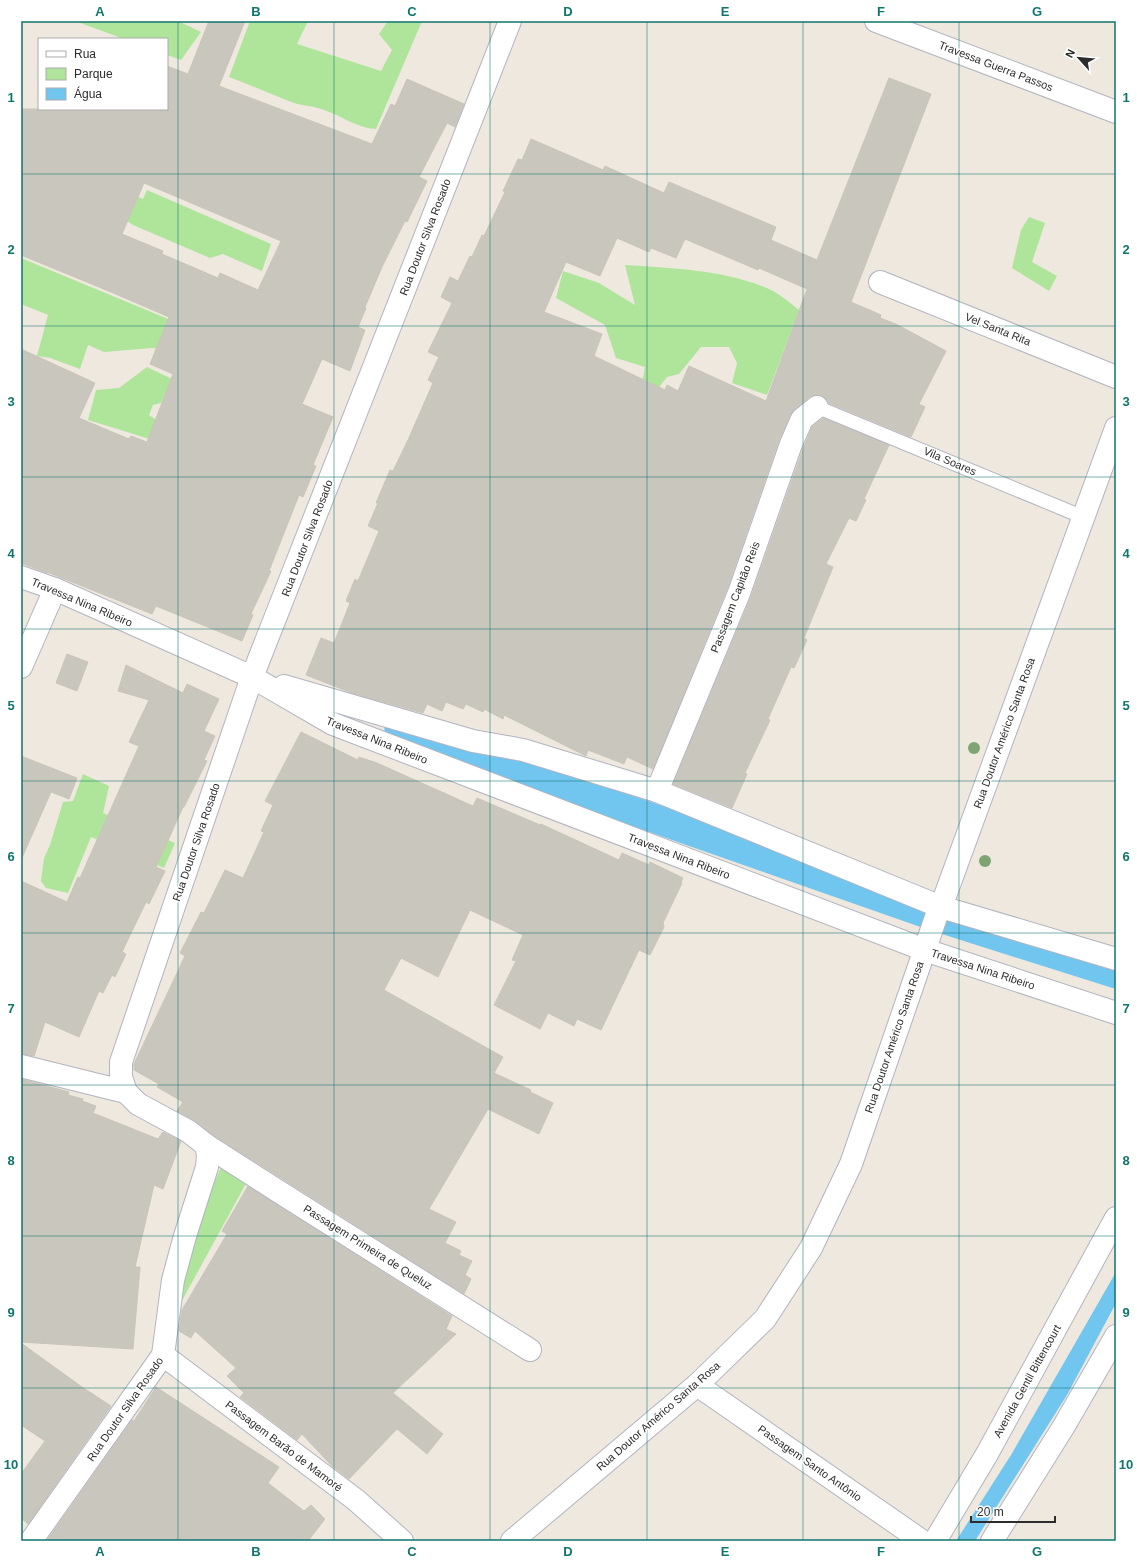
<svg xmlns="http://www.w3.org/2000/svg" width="1137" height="1562" font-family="Helvetica,sans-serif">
<rect width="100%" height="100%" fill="#eee8df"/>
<g fill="#afe59b">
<polygon points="75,21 178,21 201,32 181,60 167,55 167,39 124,39"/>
<path d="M250,21H308L297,44L381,71L392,50L379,34L388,21H422L376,129C357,128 342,116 324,110C315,106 304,106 294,103C272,95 251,85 229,77Z"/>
<polygon points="34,151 143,199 147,190 271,244 262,271 223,254 210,258 133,225 106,208"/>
<polygon points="1029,217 1045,223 1032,262 1057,276 1049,291 1012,268 1021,230"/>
<polygon points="21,258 214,338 186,351 152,348 104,352 88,345 80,369 50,358 37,356 48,315 21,304"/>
<path d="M625,265C672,268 726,270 769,289C780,294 790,303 799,310L767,395L732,383L737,363L729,347H701L679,374L667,377L657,390L642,385L645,367L616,358L605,325L556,298L563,271L599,283L635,305Z"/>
<polygon points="147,367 172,379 161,403 153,405 149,415 162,424 156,441 88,420 96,390 119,388"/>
<polygon points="83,774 109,786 103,813 175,843 164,868 91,837 68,893 46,888 41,881 44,858 50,845 63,802 73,801"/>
<polygon points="221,1167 249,1178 178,1308 195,1228"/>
</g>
<polygon fill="#71c6f0" points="1116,1272 1116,1303 1067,1395 975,1541 956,1541 1011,1455"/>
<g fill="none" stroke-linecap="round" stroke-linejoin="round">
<polyline stroke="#71c6f0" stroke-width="29" points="399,729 936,917 1116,974"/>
</g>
<g fill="#c9c6bd" stroke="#cac5b8" fill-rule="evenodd">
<path d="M209,21H245L219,86L372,144L391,104L395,106L407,79L464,104L455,127L447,123L419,177L427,181L407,222L405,221L382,267L365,307L366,308L358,327L365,330L350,371L322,359L302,404L333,417L313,465L316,466L303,497L299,495L269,571H271L251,614L253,615L242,641L156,606L152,614L47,572V573L21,563V349L95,383L79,418L129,439L131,436L147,442L173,374L150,364L169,317L111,292L21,255V109H167V66L188,74ZM144,183L281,241L258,290L220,273L218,278L162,254L163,251L122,234Z"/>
<path d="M889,78L931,94L851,302L881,315L880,318L896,324L946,351L919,404L925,407L911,437L829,403L826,399L821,395H815L809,397L791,414L779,440L727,589L653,769L627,757L624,764L588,750L586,756L504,715L503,719L484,709L483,712L466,704L463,709L446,702L442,711L427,704L423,713L352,693L306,675L321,638L334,643L350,603L346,601L355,579L358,581L379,531L368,526L378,503H376L390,470L393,471L408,440L433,383L428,380L439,357L428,352L452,303L441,297L450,277L458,281L470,256L472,257L482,235L484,236L505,192L503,191L518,159L522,160L531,139L603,170L605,166L664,193L669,182L776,227L771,240L817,260ZM617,238L649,252L651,248L676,258L685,239L758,270L759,268L807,289L766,401L689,366L678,391L667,385L665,390L594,356L602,334L544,312L566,262L600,276Z"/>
<polygon points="823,418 889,445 864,499 866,500 856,521 849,518 826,564 833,567 804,638 807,640 794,668 791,667 768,719 770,720 745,773 747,774 732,808 673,784 751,597 803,449 812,427"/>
<polygon points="67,654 88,662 77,691 56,683"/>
<polygon points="126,665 183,693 187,684 219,699 204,731 215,736 204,760 207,761 184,807 183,807 156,867 165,871 149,904 146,902 122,952 126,954 115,977 112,975 103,993 99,991 79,1037 45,1022 34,1056 21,1054 21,881 67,902 78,877 80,878 139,746 129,742 149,700 118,691"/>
<polygon points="301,732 358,760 359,757 377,763 473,806 477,798 540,825 541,824 619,860 622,853 649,865 650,862 683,878 681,882 682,883 663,923 664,927 650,955 639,950 601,1030 577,1019 574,1026 548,1013 540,1029 494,1005 516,961 512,960 523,935 470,910 438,977 401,958 384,990 503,1057 494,1073 531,1090 530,1092 553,1103 539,1134 488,1109 429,1209 456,1222 445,1243 461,1251 459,1255 472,1261 465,1275 471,1279 464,1294 213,1135 194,1120 177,1111 183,1102 157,1087 159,1084 134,1070 134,1064 185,956 180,953 201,912 204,913 225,870 243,878 264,832 261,831 273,805 265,801"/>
<polygon points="21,756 77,778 69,799 51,792 21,860"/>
<polygon points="21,1079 69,1092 68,1095 83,1099 82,1101 96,1106 93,1113 158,1139 163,1132 181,1141 163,1189 154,1185 135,1267 140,1267 133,1349 21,1342"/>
<polygon points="248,1186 452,1316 446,1329 456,1334 393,1393 443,1434 427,1454 397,1429 349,1479 331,1465 302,1434 297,1440 243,1399 240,1397 244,1393 227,1376 236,1368 195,1331 191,1338 179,1331 182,1310 227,1234 222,1231"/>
<polygon points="21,1343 82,1387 111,1406 28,1524 21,1518 21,1474 45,1441 21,1425"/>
<polygon points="156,1387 279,1467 268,1483 304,1511 311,1505 325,1519 308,1541 50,1541 48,1539 132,1420 134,1421"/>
</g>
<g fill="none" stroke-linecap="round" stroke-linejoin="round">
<defs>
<polyline id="lane" points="817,407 1083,517"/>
<g id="street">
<polyline points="510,21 252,677 121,1062 121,1077 126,1092 138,1104 188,1131 206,1145 281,1193 530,1350"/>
<polyline points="880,282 1116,377"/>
<polyline points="21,577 55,589 252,677 333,724 925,950 1116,1013"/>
<polyline points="21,667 55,589"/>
<polyline points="284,686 473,741 523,750 657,791 941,907 1116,959"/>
<polyline points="657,791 739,593 791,444 802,419 817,407"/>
<polyline points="21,1066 126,1092"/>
<polyline points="163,1355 356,1500 402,1541"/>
<polyline points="697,1385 922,1541"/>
<polyline points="31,1541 163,1355 173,1280 185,1236 207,1167 208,1155 206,1145"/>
<polyline points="512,1541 697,1385 765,1319 811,1248 851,1164 936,917 941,907 1116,428"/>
</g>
<g id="secondary">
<polyline points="876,21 1116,112"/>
<polyline points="935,1541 987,1454 1116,1218"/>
<polyline points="992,1541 1064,1426 1116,1336"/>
</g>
</defs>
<use href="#lane" stroke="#b2b4c0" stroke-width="15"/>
<use href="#street" stroke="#b2b4c0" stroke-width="24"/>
<use href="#secondary" stroke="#b2b4c0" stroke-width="24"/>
<use href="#lane" stroke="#fff" stroke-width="13"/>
<use href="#street" stroke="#fff" stroke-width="22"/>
<use href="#secondary" stroke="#fff" stroke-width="22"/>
</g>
<g fill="#7fa473">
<circle cx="974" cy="748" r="6"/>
<circle cx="985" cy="861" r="6"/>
</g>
<path fill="none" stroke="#0f766e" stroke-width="1" stroke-opacity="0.55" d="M178,21V1541M334,21V1541M490,21V1541M647,21V1541M803,21V1541M959,21V1541M21,174H1116M21,326H1116M21,477H1116M21,629H1116M21,781H1116M21,933H1116M21,1085H1116M21,1236H1116M21,1388H1116"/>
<g text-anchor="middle" stroke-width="3" stroke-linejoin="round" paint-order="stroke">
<g font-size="11" fill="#2c2c2c" stroke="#fff">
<text transform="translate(996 66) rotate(21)" y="4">Travessa Guerra Passos</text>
<text transform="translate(425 237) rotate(-69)" y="4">Rua Doutor Silva Rosado</text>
<text transform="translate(998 329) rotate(22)" y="4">Vel Santa Rita</text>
<text transform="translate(950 461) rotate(23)" y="4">Vila Soares</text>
<text transform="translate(307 538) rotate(-69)" y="4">Rua Doutor Silva Rosado</text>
<text transform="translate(735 597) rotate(-69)" y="4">Passagem Capitão Reis</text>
<text transform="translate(82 602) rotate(23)" y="4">Travessa Nina Ribeiro</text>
<text transform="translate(1004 733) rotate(-70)" y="4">Rua Doutor Américo Santa Rosa</text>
<text transform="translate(377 740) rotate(22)" y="4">Travessa Nina Ribeiro</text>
<text transform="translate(196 842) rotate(-71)" y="4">Rua Doutor Silva Rosado</text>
<text transform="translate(679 856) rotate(21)" y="4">Travessa Nina Ribeiro</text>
<text transform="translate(983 969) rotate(18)" y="4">Travessa Nina Ribeiro</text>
<text transform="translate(894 1037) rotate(-71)" y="4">Rua Doutor Américo Santa Rosa</text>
<text transform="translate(368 1247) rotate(32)" y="4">Passagem Primeira de Queluz</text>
<text transform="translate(1027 1381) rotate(-61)" y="4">Avenida Gentil Bittencourt</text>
<text transform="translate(125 1409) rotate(-55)" y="4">Rua Doutor Silva Rosado</text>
<text transform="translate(658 1416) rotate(-41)" y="4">Rua Doutor Américo Santa Rosa</text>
<text transform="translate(284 1446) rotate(37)" y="4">Passagem Barão de Mamoré</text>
<text transform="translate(810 1463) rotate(35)" y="4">Passagem Santo Antônio</text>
</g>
</g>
<rect width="1137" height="1562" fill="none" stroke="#ffffff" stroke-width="44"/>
<rect x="38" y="38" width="130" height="72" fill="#ffffff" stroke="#ababab"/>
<rect x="46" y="51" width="20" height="6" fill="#ffffff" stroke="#ababab"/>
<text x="74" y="58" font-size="12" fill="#2c2c2c">Rua</text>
<rect x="46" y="68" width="20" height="12" fill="#afe59b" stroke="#ababab"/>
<text x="74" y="78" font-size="12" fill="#2c2c2c">Parque</text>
<rect x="46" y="88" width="20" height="12" fill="#71c6f0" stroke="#ababab"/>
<text x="74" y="98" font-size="12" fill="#2c2c2c">Água</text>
<g transform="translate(1079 58) rotate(297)" stroke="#ffffff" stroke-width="3" paint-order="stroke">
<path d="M0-3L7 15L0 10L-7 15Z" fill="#2c2c2c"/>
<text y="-6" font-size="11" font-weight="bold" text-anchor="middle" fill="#2c2c2c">N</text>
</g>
<path d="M971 1516v6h84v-6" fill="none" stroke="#2c2c2c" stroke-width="2"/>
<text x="977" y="1516" font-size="12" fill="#2c2c2c" stroke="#ffffff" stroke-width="3" paint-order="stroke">20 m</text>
<rect x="22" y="22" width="1093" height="1518" fill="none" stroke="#0f766e" stroke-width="1.5"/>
<g font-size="13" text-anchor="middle" font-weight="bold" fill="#0f766e">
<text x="100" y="16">A</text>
<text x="256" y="16">B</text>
<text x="412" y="16">C</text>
<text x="568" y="16">D</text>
<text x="725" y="16">E</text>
<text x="881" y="16">F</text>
<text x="1037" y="16">G</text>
<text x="11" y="102">1</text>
<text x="1126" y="102">1</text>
<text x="11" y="254">2</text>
<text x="1126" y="254">2</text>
<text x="11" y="406">3</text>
<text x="1126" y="406">3</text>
<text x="11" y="558">4</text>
<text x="1126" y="558">4</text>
<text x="11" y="710">5</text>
<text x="1126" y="710">5</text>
<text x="11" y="861">6</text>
<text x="1126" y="861">6</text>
<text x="11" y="1013">7</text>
<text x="1126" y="1013">7</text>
<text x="11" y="1165">8</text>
<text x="1126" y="1165">8</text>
<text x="11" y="1317">9</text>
<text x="1126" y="1317">9</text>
<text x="11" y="1469">10</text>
<text x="1126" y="1469">10</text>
<text x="100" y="1556">A</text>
<text x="256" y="1556">B</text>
<text x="412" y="1556">C</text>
<text x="568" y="1556">D</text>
<text x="725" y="1556">E</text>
<text x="881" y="1556">F</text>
<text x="1037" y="1556">G</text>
</g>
</svg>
